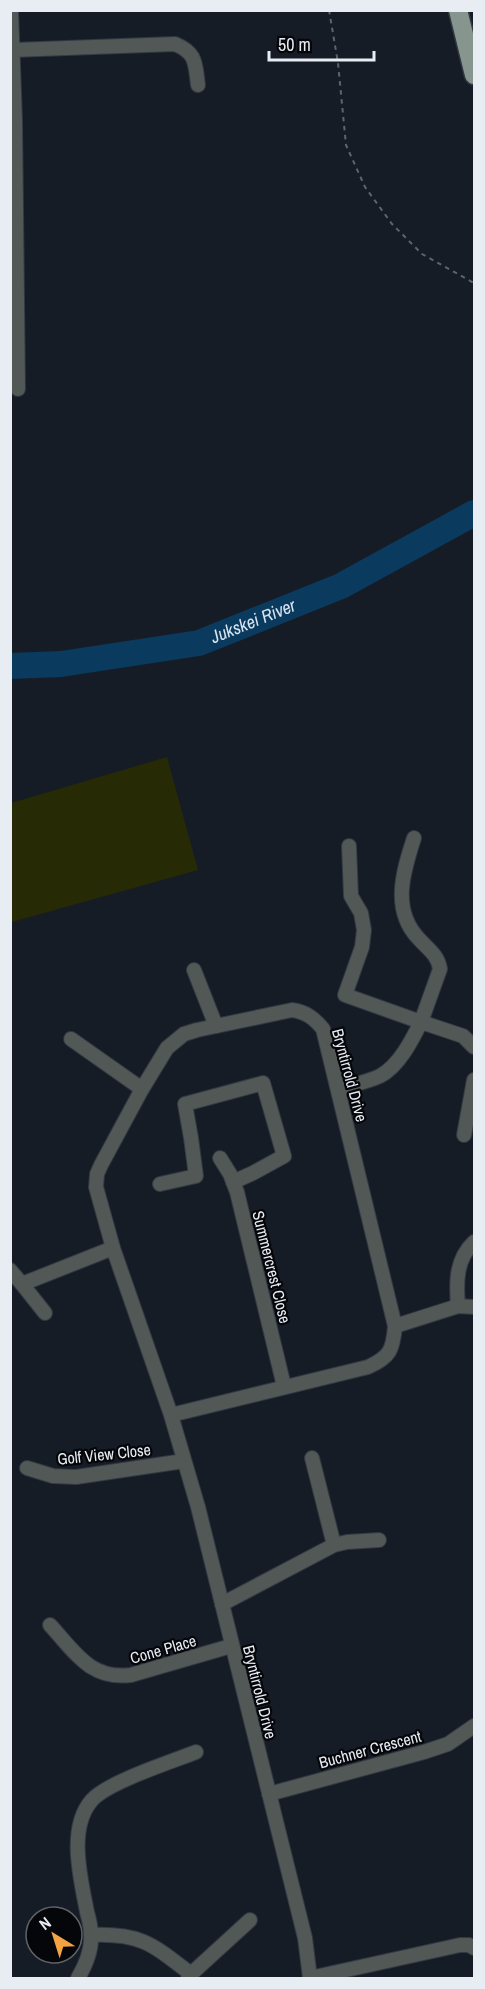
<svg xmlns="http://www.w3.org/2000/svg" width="485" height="1989" font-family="'Archivo Narrow',sans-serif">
<rect width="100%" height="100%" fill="#161c26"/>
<polygon fill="#262a05" points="167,757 198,870 12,922 10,916 11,803"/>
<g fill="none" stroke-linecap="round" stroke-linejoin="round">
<path stroke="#0b3a5f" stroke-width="26" id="s1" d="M10,666L61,664L199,643L341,586L474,513"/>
<defs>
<g id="minor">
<polyline points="11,10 15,120 18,389"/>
<path d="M13,50L175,44C197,53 195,64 198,85"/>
<path d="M349,846L351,896L361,913L364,930L362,947L345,995L421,1022L440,969C438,955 428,949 419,939C391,910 403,872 414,838"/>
<polyline points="194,970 216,1026"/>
<polyline points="71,1039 142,1089"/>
<path d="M338,1089C352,1085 367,1082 380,1076C399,1066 412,1040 421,1022L463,1036L474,1047"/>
<polyline points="464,1135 474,1080"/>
<polyline points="220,1158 230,1174 237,1192 284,1386"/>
<polyline points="160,1184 196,1176 191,1138 185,1104 263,1083 284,1156 253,1173 233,1182"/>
<polyline points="10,1270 22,1284 113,1248"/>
<polyline points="22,1284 45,1313"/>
<path d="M458,1306C456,1281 456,1259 474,1242"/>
<polyline points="395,1326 458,1306 474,1307"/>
<path d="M171,1415L368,1367C390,1357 393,1350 395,1326L323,1029C314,1018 306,1012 292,1010L197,1030L184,1034L167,1048L142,1089L101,1165L97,1174L96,1187L113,1248L171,1415L198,1507L305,1938L310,1978"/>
<polyline points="312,1458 334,1545"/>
<polyline points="27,1468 53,1476 76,1477 184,1461"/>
<polyline points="222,1604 334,1545 347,1542 379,1540"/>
<path d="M50,1625C75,1652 90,1680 131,1675L231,1646"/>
<polyline points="269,1794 424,1752 448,1744 474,1726"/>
<path d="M92,1935C142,1933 153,1945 191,1974L188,1978"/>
<polyline points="191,1974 250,1920"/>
<path d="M78,1978C85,1966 92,1949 91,1935C91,1927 89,1919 87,1912C81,1880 67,1828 92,1800C108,1782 171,1762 196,1752"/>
<polyline points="310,1978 460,1945 469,1945 474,1948"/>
</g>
<polyline id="major" points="458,10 474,75"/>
</defs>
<use href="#minor" stroke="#333943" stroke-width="16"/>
<use href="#major" stroke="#333943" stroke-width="21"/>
<polyline stroke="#5e646d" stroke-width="2" stroke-dasharray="4.5 4.5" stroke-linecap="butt" points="329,10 338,63 346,145 365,187 392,224 422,254 474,283"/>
<use href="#minor" stroke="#515855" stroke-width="14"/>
<use href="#major" stroke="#87958f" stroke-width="18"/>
</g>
<g text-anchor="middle" stroke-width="4.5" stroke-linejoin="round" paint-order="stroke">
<g font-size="16" fill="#e8ecf3" stroke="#05060a">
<text transform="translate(350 1075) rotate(75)" y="6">Bryntirrold Drive</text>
<text transform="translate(272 1267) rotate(76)" y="6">Summercrest Close</text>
<text transform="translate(104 1454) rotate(-6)" y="6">Golf View Close</text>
<text transform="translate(163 1649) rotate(-16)" y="6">Cone Place</text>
<text transform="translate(260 1692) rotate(76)" y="6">Bryntirrold Drive</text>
<text transform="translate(370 1749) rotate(-15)" y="6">Buchner Crescent</text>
</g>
<g font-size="18" font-style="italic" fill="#d8e5f1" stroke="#05060a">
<text dy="6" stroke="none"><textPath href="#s1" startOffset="249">Jukskei River</textPath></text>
</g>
</g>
<rect width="485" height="1989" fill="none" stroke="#e8ecf3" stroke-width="24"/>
<g transform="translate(54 1935) rotate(322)"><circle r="28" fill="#05060a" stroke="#606267" stroke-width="1.5"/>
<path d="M0-4.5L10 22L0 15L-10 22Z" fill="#f4a344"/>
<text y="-9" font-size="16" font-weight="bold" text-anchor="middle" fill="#e8ecf3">N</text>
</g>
<path d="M269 51v9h105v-9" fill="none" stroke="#e8ecf3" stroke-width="3"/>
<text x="278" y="51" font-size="18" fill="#e8ecf3" stroke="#05060a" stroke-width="4.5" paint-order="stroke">50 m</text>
</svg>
